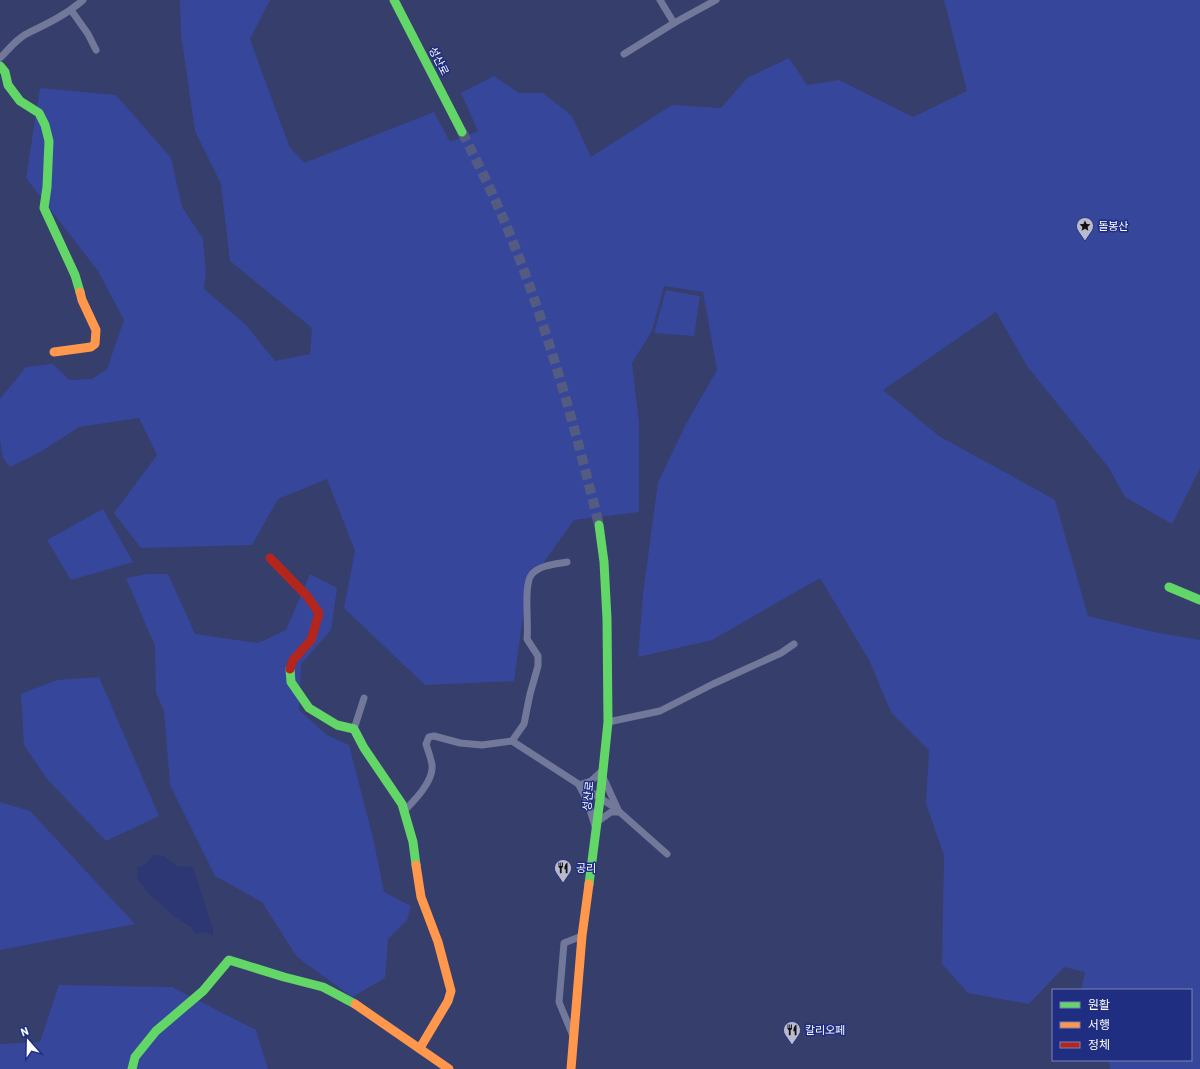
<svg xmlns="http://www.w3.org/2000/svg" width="1200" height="1069" font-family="Barlow,'Noto Sans KR',sans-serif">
<rect width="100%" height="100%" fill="#363e6c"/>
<g fill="#36469a">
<polygon points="180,0 270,0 250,39 289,146 304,163 434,112 450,142 478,131 461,93 494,76 519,93 543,93 572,116 591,157 672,105 721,108 747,78 789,58 807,85 839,80 913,117 967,91 944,0 1200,0 1200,468 1172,524 1125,497 1109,468 1027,366 996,312 883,390 939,436 1055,500 1088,616 1154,632 1200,640 1200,1069 1110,1069 1109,1060 1191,1060 1191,990 1081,990 1085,972 1064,967 1029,1004 968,993 942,964 944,855 926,804 929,750 891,712 869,660 820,578 712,640 638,657 643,594 658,482 686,424 717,370 703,292 664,286 652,331 632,363 639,422 639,512 574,520 527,586 514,681 425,685 344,608 355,551 327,479 278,499 252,545 141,548 114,513 157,455 139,418 79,427 42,451 10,467 3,458 0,440 0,399 26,367 53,364 69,380 92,379 107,369 124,320 98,271 26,178 40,88 116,95 171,158 182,207 203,239 206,272 204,289 245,324 275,361 310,354 312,328 230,261 221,184 195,131 181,35"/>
<polygon points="666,290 700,296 694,336 654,333"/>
<polygon points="103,509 133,562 71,580 47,540"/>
<polygon points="147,574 168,574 195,634 258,643 286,630 310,574 337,588 331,630 301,664 299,710 327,735 349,745 374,842 384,892 411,906 407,920 388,939 385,978 352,997 297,957 262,902 215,876 170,785 164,711 156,693 155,646 126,578"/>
<polygon points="99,677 159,816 106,841 47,779 24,745 21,694 57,680"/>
<polygon points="0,802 30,811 135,924 0,950"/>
<polygon points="59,985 172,987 256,1030 268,1069 0,1069 0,1044 40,1042"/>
</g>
<polygon fill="#2c3774" points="154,855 164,856 177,866 193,867 213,930 213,936 205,932 195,933 191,927 175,917 146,891 142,884 138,881 137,867 143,866"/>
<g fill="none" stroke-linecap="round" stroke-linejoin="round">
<path stroke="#545b82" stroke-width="10" stroke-dasharray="10 5" stroke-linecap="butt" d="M462,132C479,165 495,198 509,232C547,326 575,426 599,525"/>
<g stroke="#72789a" stroke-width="7">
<polyline points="660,0 674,23"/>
<polyline points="71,10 88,34 96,50"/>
<polyline points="624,54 674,23 716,0"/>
<path d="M0,58C9,49 18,37 30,32C49,23 67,14 83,0"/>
<polyline points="608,722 660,711 713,684 781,653 794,644"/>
<polyline points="354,729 364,698"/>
<path d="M512,741L524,724L530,694L538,666V656L527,639C529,624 523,584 532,574C540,565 556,564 567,562"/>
<path d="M404,811C414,801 434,781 432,765C431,758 428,751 426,744L429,737L434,736L460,743L482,745L512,741L614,807L667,854"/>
<polyline points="597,822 611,812 619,812 603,777"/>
<polyline points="595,826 587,800 579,785 591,781 603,770"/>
<polyline points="573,1036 559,1002 564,943 582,936"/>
</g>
<g stroke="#63d668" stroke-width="9">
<polyline points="394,0 462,132"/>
<polyline points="0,66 5,72 8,85 20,101 39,113 45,125 49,141 47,187 44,208 75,275 80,292"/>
<polyline points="1169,587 1200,600"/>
<polyline points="290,669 291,682 309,708 337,725 354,729 364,748 402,804 413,842 416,865"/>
<polyline points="589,884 600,799 608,722 607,619 604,562 599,525"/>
<polyline points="132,1069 135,1057 156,1031 203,991 229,960 284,977 323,987 355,1004"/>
</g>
<g stroke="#ff974d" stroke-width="9">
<polyline points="54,352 91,347 95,344 96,330 82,300 80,292"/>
<polyline points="416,865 421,897 438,942 451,991 448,1001 420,1048"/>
<polyline points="355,1004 449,1069"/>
<polyline points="571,1069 582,936 589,884"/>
</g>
<polyline stroke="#b3261e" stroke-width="9" points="270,558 307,596 319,613 311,640 293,660 290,669"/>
</g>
<defs>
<symbol id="sight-pin" viewBox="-11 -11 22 30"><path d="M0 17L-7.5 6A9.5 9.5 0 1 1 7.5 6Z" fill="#b9bbcc" stroke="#202e82"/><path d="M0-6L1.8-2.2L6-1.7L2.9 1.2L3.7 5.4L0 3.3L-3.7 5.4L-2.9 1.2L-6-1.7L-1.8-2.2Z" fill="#111"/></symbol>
<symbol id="restaurant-pin" viewBox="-11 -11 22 30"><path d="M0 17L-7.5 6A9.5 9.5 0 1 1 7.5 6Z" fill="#b9bbcc" stroke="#202e82"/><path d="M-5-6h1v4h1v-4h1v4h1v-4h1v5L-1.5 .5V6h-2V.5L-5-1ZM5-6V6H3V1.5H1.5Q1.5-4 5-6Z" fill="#111"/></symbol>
</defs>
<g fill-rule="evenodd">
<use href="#sight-pin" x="1075" y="216" width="20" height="27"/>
<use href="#restaurant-pin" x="553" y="858" width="20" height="27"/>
<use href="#restaurant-pin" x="782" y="1020" width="20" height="27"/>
</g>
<g text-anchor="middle" stroke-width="3" stroke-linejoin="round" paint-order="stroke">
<g font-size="11" fill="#fff" stroke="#202e82">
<text transform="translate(439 61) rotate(63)" y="4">성산로</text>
<text transform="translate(588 796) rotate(-84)" y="4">성산로</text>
</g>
<g font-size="11" fill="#fff" stroke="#202e82" text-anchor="start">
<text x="1098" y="230">돌봉산</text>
<text x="576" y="872">공리</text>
<text x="805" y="1034">칼리오페</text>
</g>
</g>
<rect x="1052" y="989" width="140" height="72" fill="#202e82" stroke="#7982b4"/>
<rect x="1060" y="1002" width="20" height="6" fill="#63d668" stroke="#7982b4"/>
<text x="1088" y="1009" font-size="12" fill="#ffffff">원활</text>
<rect x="1060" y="1022" width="20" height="6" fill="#ff974d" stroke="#7982b4"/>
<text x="1088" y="1029" font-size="12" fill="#ffffff">서행</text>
<rect x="1060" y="1042" width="20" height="6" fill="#b3261e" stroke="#7982b4"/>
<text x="1088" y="1049" font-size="12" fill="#ffffff">정체</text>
<g transform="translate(28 1041) rotate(340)" stroke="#202e82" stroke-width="3" paint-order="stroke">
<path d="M0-3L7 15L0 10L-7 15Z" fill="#ffffff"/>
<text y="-6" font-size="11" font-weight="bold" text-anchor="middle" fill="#ffffff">N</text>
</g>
</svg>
